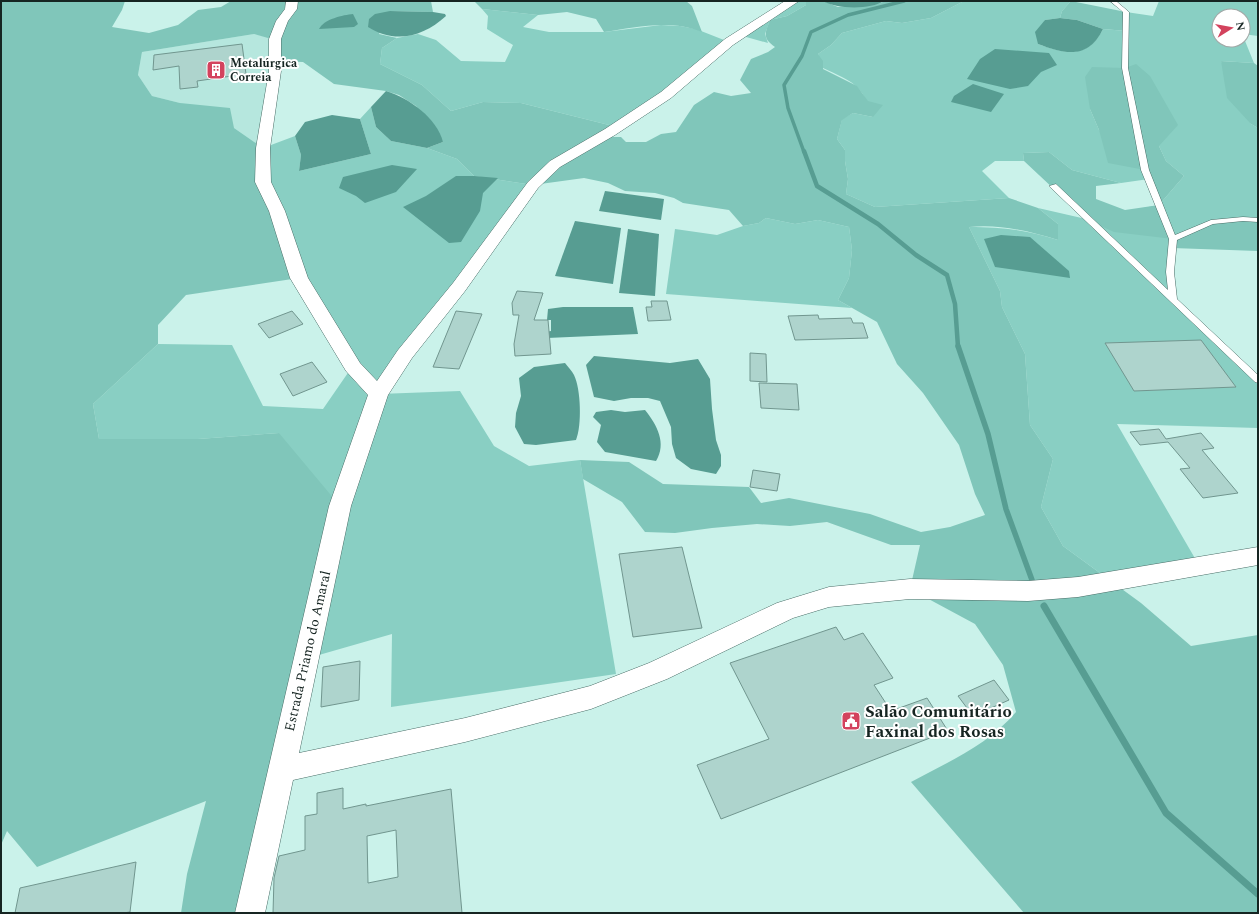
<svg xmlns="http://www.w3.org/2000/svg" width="1259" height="914" font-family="Spectral,serif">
<rect width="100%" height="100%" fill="#caf2ea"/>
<polygon fill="#b6e7de" points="254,34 275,39 263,148 234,128 180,103 152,96 138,75 142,52"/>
<g fill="#89cfc3">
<polygon points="793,1 806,1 806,5 787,16 770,20 765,34 768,43 739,35"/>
<path d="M964,1H1071L1062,11L1060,18L1045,20L1038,44C1065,54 1088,59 1103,29L1126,31V12L1153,16L1159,1H1258V36L1243,34V16H1219V40H1243V36L1254,63L1221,61L1251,124L1258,128V220L1173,239V301L1258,380V428L1117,424L1200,567L1111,581L1063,546L1041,507L1053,459L1030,425L1025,354L1002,307L1000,291L969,227C1002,227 1027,230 1058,240V224L1038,208L1086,219L1159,205L1184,176L1166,161L1159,146L1090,109L1099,130L1145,170L1149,179L1121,183L1072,170L1049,152L1023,153L1024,161H995L982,171L1009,198L875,207L846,194L848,179L845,161V150L837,139L842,119L853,113L873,117C862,84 853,82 823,68L818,54L831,45L842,33L886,21L902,23L931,18Z"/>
<polygon points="482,9 538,15 523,27 549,32 604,32 661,25 680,26 696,29 729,42 617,127 521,103 483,102 451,111 422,85 380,64 382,48 397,38 418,34 436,40 461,61 505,62 513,45 487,29 488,16"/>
<polygon points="371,107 376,127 391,141 427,148 457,159 474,176 533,185 379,394 460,391 494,446 529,466 580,460 616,674 391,707 392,634 305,659 279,433 198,439 99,439 93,404 158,344 232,345 263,406 323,409 352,367 299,278 277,211 263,148 295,136 301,155 299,171 371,154 360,119"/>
<polygon points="766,218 795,224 818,220 849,227 852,250 849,278 838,300 852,308 666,294 675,229 717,235 743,226 759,223"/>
</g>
<g fill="#80c6ba">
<path d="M1,1H125L122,10L112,27L149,33L178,25L198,10L221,7L231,1H431L433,12L390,11L379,34L397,38L382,48L380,64L422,85L451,111L483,102L521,103L617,127L610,137H621L626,142H646L661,134L676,132L694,105L714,92L731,96L751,93L740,80L751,59L768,52L775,47C762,38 765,33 770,20L787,16L806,5V1H823L838,7L881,3L884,1H964L931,18L902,23L886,21L842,33L831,45L818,54L823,61V69L857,86L868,101L883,105L873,117L853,113L842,120L837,139L845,150V161L848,179L846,194L875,207L1009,198L1038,208L1058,224V240C1029,231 1000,224 969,227L1000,291L1002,307L1025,354L1030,425L1053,459L1041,507L1063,546L1141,603L1191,646L1258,635V913H1024L911,782C948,762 988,745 1016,712L1003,665L975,624L910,589L920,545H891L827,522L790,526L757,524L712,528L675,533L645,532L622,502L583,479L580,460L629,462L663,484L749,487L761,503L789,498L870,514L921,532L950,527L985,515L975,494L959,445L923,393L897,364L877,322L838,300L849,278L852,250L849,227L818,220L795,224L766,218L759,223L743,226L729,210L683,203L674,198L655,193L625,191L608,183L584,178L533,185L474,176L457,159L427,148L443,142L416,106L399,95L386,91L334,84L303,62L275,61V40L254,34L142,52L138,75L152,96L180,103L230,108L234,128L263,148V182L299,278L186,295L158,325V344L93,404L99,439H198L279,433L340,506L250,913H181L187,874L206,801L37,867L7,831L1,845Z"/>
<path d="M474,1H686L692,6L702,32C671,19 636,27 604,32L596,19L567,12L538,15L482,9Z"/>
<polygon points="1071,1 1126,12 1126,31 1103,29 1077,20 1060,18 1062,11"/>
<polygon points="1221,61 1254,63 1258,66 1258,128 1251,124 1227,98"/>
<polygon points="1136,64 1150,76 1178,125 1159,146 1166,161 1184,176 1159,205 1173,239 1211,222 1258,220 1258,251 1172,248 1173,239 1114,232 1086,219 1024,161 1023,153 1049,152 1072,170 1121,183 1096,186 1096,199 1125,210 1159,205 1145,170 1108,163 1099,130 1090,109 1085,77 1092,67 1125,68"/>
</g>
<g fill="#579d92">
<path d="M823,1H884C870,10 836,9 823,1Z"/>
<path d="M390,11L433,12L445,14L446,16C423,37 395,44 368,27L369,19L375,14Z"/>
<path d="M353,14L358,24L354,27L319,29C324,19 343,15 353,14Z"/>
<path d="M1060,18L1077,20L1103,29C1088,60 1065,54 1038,44L1035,32L1045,20Z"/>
<polygon points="995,49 1049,53 1057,65 1041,72 1028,86 1010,89 967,79 980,59"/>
<polygon points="973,84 1004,94 991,112 951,102 954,96"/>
<path d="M386,91C409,98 437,118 443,142L427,148L391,141L376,127L371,107Z"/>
<polygon points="332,115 360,119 371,154 299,171 301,155 295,136 305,122"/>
<polygon points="392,165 417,169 396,192 365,203 356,196 339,188 343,177"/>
<polygon points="456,176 474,176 498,178 483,193 480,211 461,242 449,243 403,207 426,196"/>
<polygon points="605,191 664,199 661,220 599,211"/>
<polygon points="575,221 621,228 613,284 555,276"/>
<polygon points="628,229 659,234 655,296 619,293"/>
<polygon points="1001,235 1030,237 1069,271 1070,278 995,267 984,239"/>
<polygon points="563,307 633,307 638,334 547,338 546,332 551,331 551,320 547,320 548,309"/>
<polygon points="594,356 670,363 698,359 710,379 712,409 716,440 721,455 721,466 716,474 691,469 676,458 672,444 671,427 660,401 648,398 631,398 614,401 594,397 586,365"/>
<path d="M565,363C568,367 572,371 574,375C581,389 582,426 576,440L536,445L524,444L515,427L516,413L521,396L519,378L534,367Z"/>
<path d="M611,410L625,412L645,410C657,425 667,443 656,461L605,452L597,442L601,425L593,417L596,412Z"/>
</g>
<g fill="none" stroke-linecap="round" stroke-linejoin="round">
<polyline stroke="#579d92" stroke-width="3.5" points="804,152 788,108 784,85 802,56 811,32 848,15 904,1"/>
<polyline stroke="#579d92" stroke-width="4.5" points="804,151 817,186 878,224 916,255 947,275 955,304 958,347"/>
<polyline stroke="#579d92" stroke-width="5.5" points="958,346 988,434 1006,509 1032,580"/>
<polyline stroke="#579d92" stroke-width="7" points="1044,606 1166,813 1258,894"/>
</g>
<g fill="#aed4cd" stroke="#71968f" fill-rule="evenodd">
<polygon points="242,44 246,74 197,81 198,87 180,89 179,66 153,70 154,55"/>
<polygon points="517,291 543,293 534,320 548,320 551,354 515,356 514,344 519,315 513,315 512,303"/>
<polygon points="651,301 667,301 671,320 648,321 646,307 652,307"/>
<polygon points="292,311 303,324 269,338 258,324"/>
<polygon points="456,311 482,314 459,369 433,367"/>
<polygon points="818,315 819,319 851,318 853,323 863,323 868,338 795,340 788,316"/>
<polygon points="1201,340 1236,387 1134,391 1105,343"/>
<polygon points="750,353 766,354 767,382 750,381"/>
<polygon points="312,362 327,382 293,396 280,374"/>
<polygon points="759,383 797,384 799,410 761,408"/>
<polygon points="1159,429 1166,439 1201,433 1214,448 1202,450 1238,493 1203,498 1180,469 1190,468 1168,442 1140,445 1130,432"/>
<polygon points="753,470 780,474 777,491 750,487"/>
<polygon points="682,547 702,628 633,637 619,554"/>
<polygon points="836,627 844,640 863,633 893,678 874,685 891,711 927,698 948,731 721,819 697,765 769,739 730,663"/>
<polygon points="360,661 359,700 321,707 323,667"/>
<polygon points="994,680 1009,700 973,716 958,696"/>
<path d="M343,788V809L366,804V806L451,789L462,913H273L274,878L279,856L305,850V816L317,814V793ZM396,830L398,877L368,883L367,836Z"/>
<polygon points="136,862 130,912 123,913 15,913 20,888"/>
</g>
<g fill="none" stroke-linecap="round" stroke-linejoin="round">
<defs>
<polygon id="service" points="1110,1 1116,1 1129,12 1128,68 1149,170 1175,235 1211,220 1243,217 1258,218 1258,222 1243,221 1213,224 1177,240 1174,272 1177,299 1258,375 1258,383 1255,382 1049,186 1056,184 1168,290 1166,272 1169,239 1141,170 1122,68 1123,12"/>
<polygon id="minor" points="286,1 298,1 297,9 288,21 281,39 281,71 270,148 271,182 285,211 308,278 360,363 377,381 398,350 453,283 528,182 550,161 605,129 661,92 725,39 785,1 799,1 733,45 671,98 615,135 560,167 538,188 465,291 412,358 388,395 351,506 299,753 465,718 590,686 649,663 777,603 829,587 910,579 1028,581 1078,577 1258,547 1258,565 1078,597 1028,601 910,599 829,607 793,618 667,679 591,709 465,742 293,780 265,913 235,913 329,506 368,395 346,371 290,278 269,211 255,182 256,148 269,71 269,39 276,21 285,9"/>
</defs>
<use href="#service" stroke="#496d67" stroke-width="1"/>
<use href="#minor" stroke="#496d67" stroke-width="1"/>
<use href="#service" fill="#fff" fill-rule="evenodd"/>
<use href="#minor" fill="#fff" fill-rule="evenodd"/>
</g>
<defs>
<symbol id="building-square" viewBox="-11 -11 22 22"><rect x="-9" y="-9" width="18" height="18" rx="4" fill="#d3425d" stroke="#fff"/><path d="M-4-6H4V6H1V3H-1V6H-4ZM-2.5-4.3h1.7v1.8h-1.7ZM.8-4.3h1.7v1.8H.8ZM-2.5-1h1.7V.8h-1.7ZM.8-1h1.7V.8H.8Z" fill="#fff"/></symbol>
<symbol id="civic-square" viewBox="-11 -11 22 22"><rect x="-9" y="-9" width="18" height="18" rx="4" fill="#d3425d" stroke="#fff"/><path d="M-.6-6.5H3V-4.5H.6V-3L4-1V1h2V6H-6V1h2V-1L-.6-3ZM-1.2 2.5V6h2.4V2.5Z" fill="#fff"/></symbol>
</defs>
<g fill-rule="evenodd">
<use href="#building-square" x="205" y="59" width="22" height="22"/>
<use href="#civic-square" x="840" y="710" width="22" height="22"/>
</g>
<g text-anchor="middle" stroke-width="4" stroke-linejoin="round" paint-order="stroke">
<g font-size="12" font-weight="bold" fill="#162522" stroke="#fff" text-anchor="start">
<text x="230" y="67">Metalúrgica<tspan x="230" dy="14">Correia</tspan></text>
</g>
<g font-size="14" fill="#162522" stroke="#fff">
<text transform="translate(307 651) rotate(-77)" y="5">Estrada Priamo do Amaral</text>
</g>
<g font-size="17" font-weight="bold" fill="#162522" stroke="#fff" text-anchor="start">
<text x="865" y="717">Salão Comunitário<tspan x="865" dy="20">Faxinal dos Rosas</tspan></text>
</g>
</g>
<rect width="1259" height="914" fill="none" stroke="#162522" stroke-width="4"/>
<g transform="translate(1231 28) rotate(79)"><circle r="19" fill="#ffffff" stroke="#a2a8a7"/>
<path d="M0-3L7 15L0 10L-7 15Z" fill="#d3425d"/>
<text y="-6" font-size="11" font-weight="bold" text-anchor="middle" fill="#162522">N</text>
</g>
</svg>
